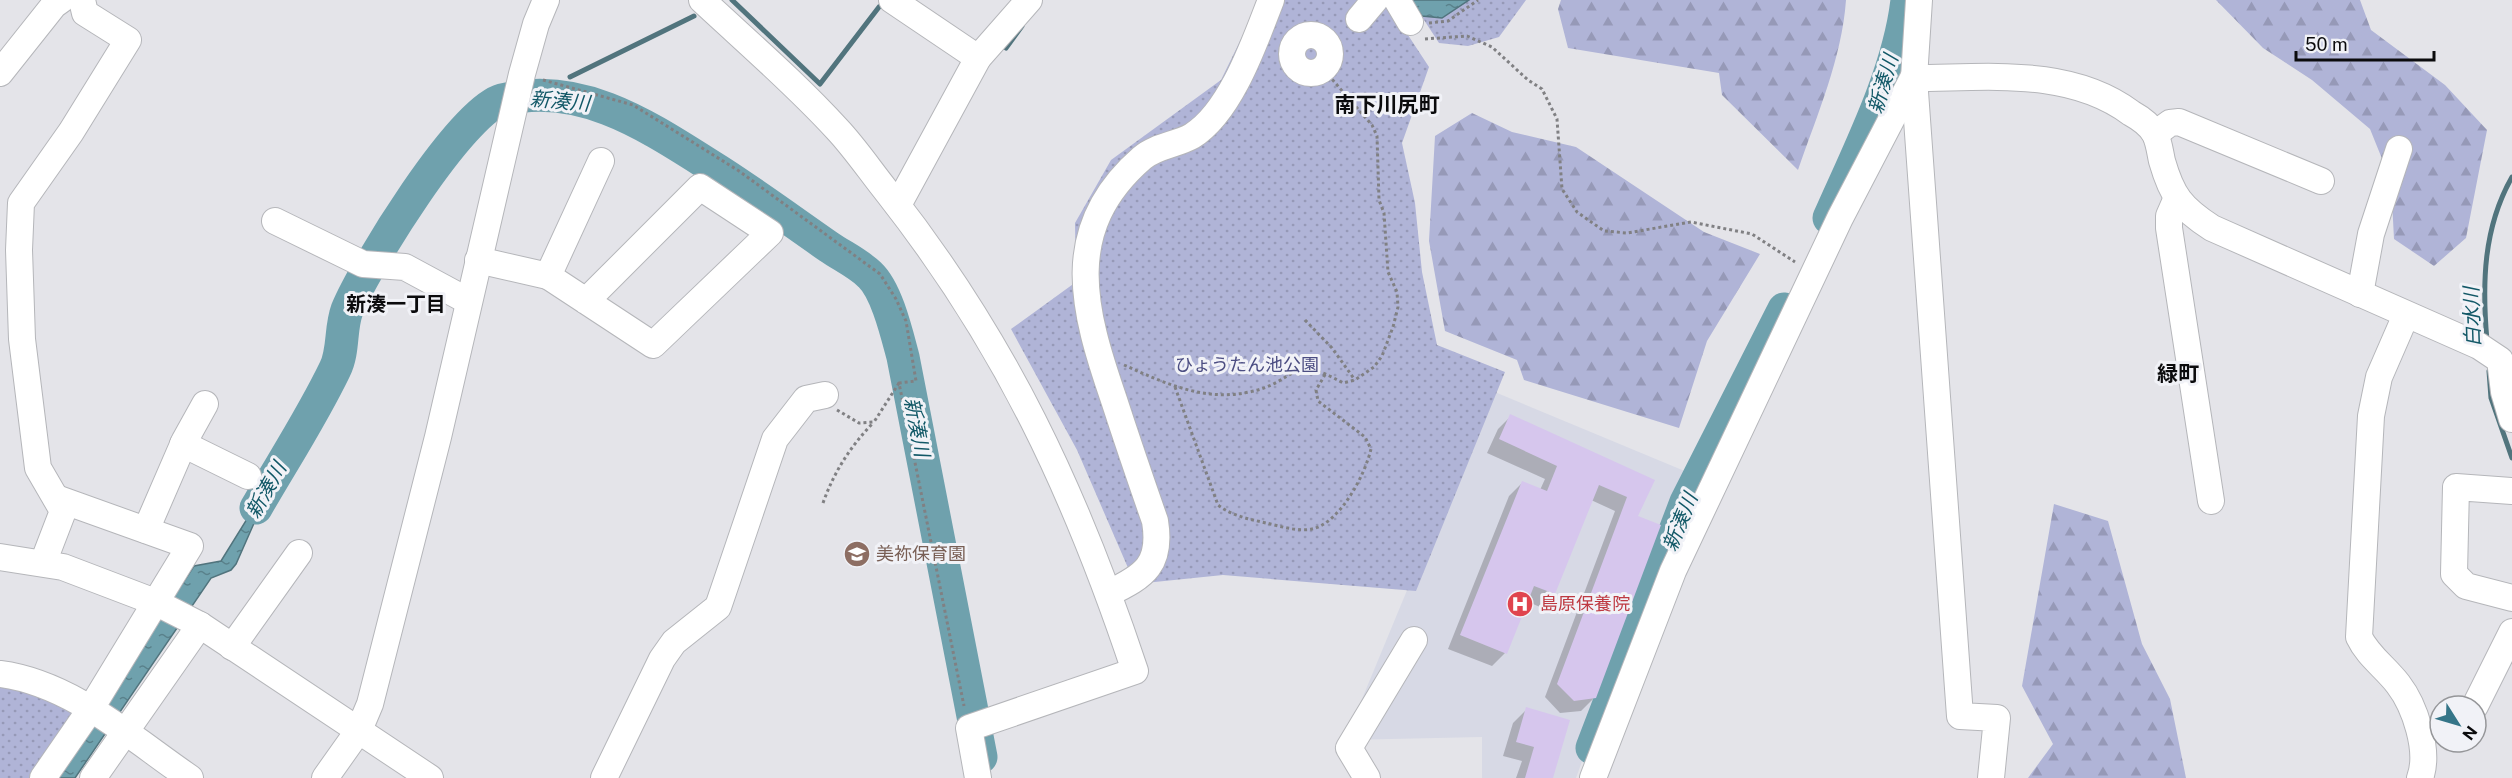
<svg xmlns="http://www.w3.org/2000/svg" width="2512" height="778" font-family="'Public Sans','Noto Sans JP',sans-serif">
<defs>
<pattern id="forest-firs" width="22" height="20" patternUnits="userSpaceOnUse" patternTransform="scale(1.5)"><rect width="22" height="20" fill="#b0b4d7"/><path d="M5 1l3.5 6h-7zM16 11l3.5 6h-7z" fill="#9699b7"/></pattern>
<pattern id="park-dots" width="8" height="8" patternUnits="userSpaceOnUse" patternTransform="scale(1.5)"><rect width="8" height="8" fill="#b0b4d7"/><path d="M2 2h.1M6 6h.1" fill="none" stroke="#9699b7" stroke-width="1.8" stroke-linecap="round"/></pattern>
<pattern id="water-ripples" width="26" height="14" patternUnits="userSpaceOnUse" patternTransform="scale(1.5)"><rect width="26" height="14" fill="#6fa1ad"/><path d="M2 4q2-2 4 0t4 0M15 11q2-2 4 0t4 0" fill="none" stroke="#59818b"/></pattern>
</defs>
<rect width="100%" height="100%" fill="#e4e4e9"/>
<polygon fill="#d7d9e5" points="1490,390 1687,472 1576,778 1482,778 1482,737 1345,740"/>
<g fill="url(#forest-firs)">
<path d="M1561,0H1846C1842,58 1817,115 1798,170L1722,95L1719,73L1568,48L1558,9Z"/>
<polygon points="2216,0 2360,0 2371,30 2445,85 2487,130 2466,238 2434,266 2394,239 2391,181 2370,129 2312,80 2263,48"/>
<polygon points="1472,113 1512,132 1576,147 1704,232 1760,254 1707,341 1679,428 1524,380 1517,360 1445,331 1429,241 1435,136"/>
<polygon points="2054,504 2108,521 2142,644 2170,699 2186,778 2028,778 2053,744 2022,686"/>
</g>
<g fill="url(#park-dots)">
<polygon points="1260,0 1385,0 1429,67 1402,143 1415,203 1422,272 1437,345 1505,372 1416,591 1223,575 1135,584 1077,450 1011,329 1076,282 1075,223 1111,160 1221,80"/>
<polygon points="1411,0 1526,0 1499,37 1468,46 1439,43"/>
<polygon points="0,678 82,712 31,778 0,778"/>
</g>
<g fill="url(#water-ripples)" stroke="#51747d" stroke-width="1.5">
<polygon points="1411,0 1469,0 1442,18 1422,16"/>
<polygon points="278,469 236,564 231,570 211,578 75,778 54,778 194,566 221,561"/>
</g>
<g fill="#0003">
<polygon points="1511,416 1653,481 1636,517 1595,697 1581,711 1560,713 1545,697 1615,511 1591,500 1554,593 1540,607 1526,601 1505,653 1492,666 1448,649 1509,496 1522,483 1540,490 1545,479 1487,453 1498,429"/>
<polygon points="1527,709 1551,778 1516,778 1522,761 1503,756 1513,723"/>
</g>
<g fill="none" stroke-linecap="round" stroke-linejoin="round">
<g stroke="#51747d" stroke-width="5">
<polyline points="732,0 820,84 879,7"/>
<polyline points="1006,48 1022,26"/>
<polyline points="570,77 694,16"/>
<polyline points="536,95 544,90"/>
<path d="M2487,341C2482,284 2483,228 2512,177"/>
<polyline points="2489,371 2491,398 2512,458"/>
</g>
<g stroke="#6fa1ad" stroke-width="33">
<path d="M1829,218C1858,152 1899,72 1907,0"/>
<path d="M256,508C283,461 312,417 335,369C344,351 340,329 347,310C364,268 461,111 502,100C585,79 656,132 722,173C759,197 793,222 829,247C842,256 859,264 870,275C887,291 897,335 903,357L981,757"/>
<polyline points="1592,748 1686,502 1784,309"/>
</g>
</g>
<g fill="#d6c6ed">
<polygon points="1510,414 1655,480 1638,516 1661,525 1596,698 1574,701 1557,684 1627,497 1599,485 1555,594 1534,586 1507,654 1460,635 1522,481 1547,491 1557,466 1499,439"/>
<polygon points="1526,707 1570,720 1553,778 1525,778 1534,747 1516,742"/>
</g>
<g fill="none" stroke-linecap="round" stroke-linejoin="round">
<defs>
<g id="minor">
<path d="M702,0C747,42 795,83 837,129C855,148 871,172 888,193C1006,343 1075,491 1135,671L969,728L978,778"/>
<polyline points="892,0 978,58"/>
<polyline points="1397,0 1410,22"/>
<polyline points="1919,0 1914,78 1960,716 1997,718 1991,778"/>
<polyline points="1359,19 1375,0"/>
<circle cx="1311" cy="54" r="19"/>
<polyline points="0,73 54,5 61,0"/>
<path d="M1914,78C1987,78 2069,67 2131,113C2140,118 2150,125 2155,134C2159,142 2160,152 2162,161C2172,196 2181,208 2212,228L2479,346L2500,360L2504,392L2512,419"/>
<polyline points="2155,134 2170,123 2179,122 2321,181"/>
<polyline points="2176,200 2169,216 2169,228 2211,501"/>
<polyline points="898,205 978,58 1029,0"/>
<polyline points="275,221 363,264 405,267 468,301"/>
<polyline points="478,260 548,276 601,161"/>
<polyline points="548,276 653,345 770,233 700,187 586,301"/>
<polyline points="2360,294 2371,234 2399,149"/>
<path d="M2406,315L2379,377L2371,416L2359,637C2368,656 2385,667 2398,684C2415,706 2430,751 2420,778"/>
<polyline points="183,444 248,476"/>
<polyline points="2512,491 2456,487 2454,574 2466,586 2512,598"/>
<polyline points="146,530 185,440 205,404"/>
<polyline points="0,557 63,567 155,602 200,625 430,778"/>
<polyline points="43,563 63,511 38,468 22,339 19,250 21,203 71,132 128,40 85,13 82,0"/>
<path d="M1109,593C1145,576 1162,564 1155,521C1141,481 1127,440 1114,400C1083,310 1060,229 1142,158C1156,146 1176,145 1192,136C1231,112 1255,41 1271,0"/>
<polyline points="232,647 299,553"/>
<path d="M0,674C71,683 133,739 190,778"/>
<polyline points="2475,706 2512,632"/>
<polyline points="43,778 90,710 190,546 56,498"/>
<polyline points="93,778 200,625"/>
<polyline points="325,778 359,730 370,704 438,437 522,74 536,24 546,0"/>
<polyline points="604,778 662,659 674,642 718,607 775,439 806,399 825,395"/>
<polyline points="1367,778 1349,748 1414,640"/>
<polyline points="1593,778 1673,571 1840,218 1913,78"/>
</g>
</defs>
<use href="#minor" stroke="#b5b6ba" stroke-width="28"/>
<g stroke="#808083" stroke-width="3" stroke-dasharray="3 3" stroke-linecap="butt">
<polyline points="1429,23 1448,21 1478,0"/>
<polyline points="1425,39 1467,36 1492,47 1528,80 1542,89 1557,119 1562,189 1577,212 1604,231 1627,233 1691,222 1752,234 1795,262"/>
<polyline points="543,80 633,105 739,171 880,274 896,299 906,321 916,381 899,383 964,706"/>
<polyline points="1305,320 1332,348 1355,380"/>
<path d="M1124,365C1164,383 1205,402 1249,392C1297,383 1289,352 1343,383L1355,380L1374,367L1382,356L1393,327L1398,307L1397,292L1388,272L1384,213L1379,200L1377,136L1372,125L1323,69"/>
<path d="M1175,387L1218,505C1232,516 1249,519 1266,523C1280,526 1297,532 1312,529C1340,523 1365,475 1371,449L1365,437L1318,401L1316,390L1326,373"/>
<polyline points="837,410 859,423 874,422 899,383"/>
<path d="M823,503C834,472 850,447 873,423"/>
</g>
<use href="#minor" stroke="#fff" stroke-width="26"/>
</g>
<defs>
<symbol id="school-disc" viewBox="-11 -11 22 22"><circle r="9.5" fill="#8d6e63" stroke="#f1f2f7"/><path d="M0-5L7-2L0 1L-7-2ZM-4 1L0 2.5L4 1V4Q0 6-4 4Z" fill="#fff"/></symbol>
<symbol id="hospital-disc" viewBox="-11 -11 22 22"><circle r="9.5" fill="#e0444e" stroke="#f1f2f7"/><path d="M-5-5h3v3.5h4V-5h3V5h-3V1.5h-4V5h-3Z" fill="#fff"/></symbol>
</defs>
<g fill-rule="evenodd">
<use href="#school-disc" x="842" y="539" width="30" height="30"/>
<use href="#hospital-disc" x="1505" y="589" width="30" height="30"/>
</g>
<g text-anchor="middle" stroke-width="6" stroke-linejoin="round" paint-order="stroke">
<g font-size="18" fill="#4b4d82" stroke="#f1f2f7">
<text x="1247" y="371">ひょうたん池公園</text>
</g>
<g font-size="18" fill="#785e54" stroke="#f1f2f7" text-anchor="start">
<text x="876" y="560">美祢保育園</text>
</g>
<g font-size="18" fill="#be3a42" stroke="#f1f2f7" text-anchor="start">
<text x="1540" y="610">島原保養院</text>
</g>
<g font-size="20" font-style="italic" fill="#125867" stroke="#f1f2f7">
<text transform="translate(1883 84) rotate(-74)" y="7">新湊川</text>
<text transform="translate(560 101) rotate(5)" y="7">新湊川</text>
<text transform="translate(2472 317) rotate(-92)" y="7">白水川</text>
<text transform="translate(917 427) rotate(79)" y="7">新湊川</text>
<text transform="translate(266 490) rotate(-61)" y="7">新湊川</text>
<text transform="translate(1680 522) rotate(-68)" y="7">新湊川</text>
</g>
<g font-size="20" font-weight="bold" fill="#0b0b0d" stroke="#f1f2f7">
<text x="396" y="311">新湊一丁目</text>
</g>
<g font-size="21" font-weight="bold" fill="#0b0b0d" stroke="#f1f2f7">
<text x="1387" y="112">南下川尻町</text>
<text x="2178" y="381">緑町</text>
</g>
</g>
<g transform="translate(2458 724) rotate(127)"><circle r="28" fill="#f1f2f7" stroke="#959699" stroke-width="1.5"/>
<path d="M0-4.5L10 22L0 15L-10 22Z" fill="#357588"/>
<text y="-9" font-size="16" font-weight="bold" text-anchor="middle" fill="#0b0b0d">N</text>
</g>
<path d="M2296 51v9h138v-9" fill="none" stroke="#0b0b0d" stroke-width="3"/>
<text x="2305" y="51" font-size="18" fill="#0b0b0d" stroke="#f1f2f7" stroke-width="4.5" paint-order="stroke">50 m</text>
</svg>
